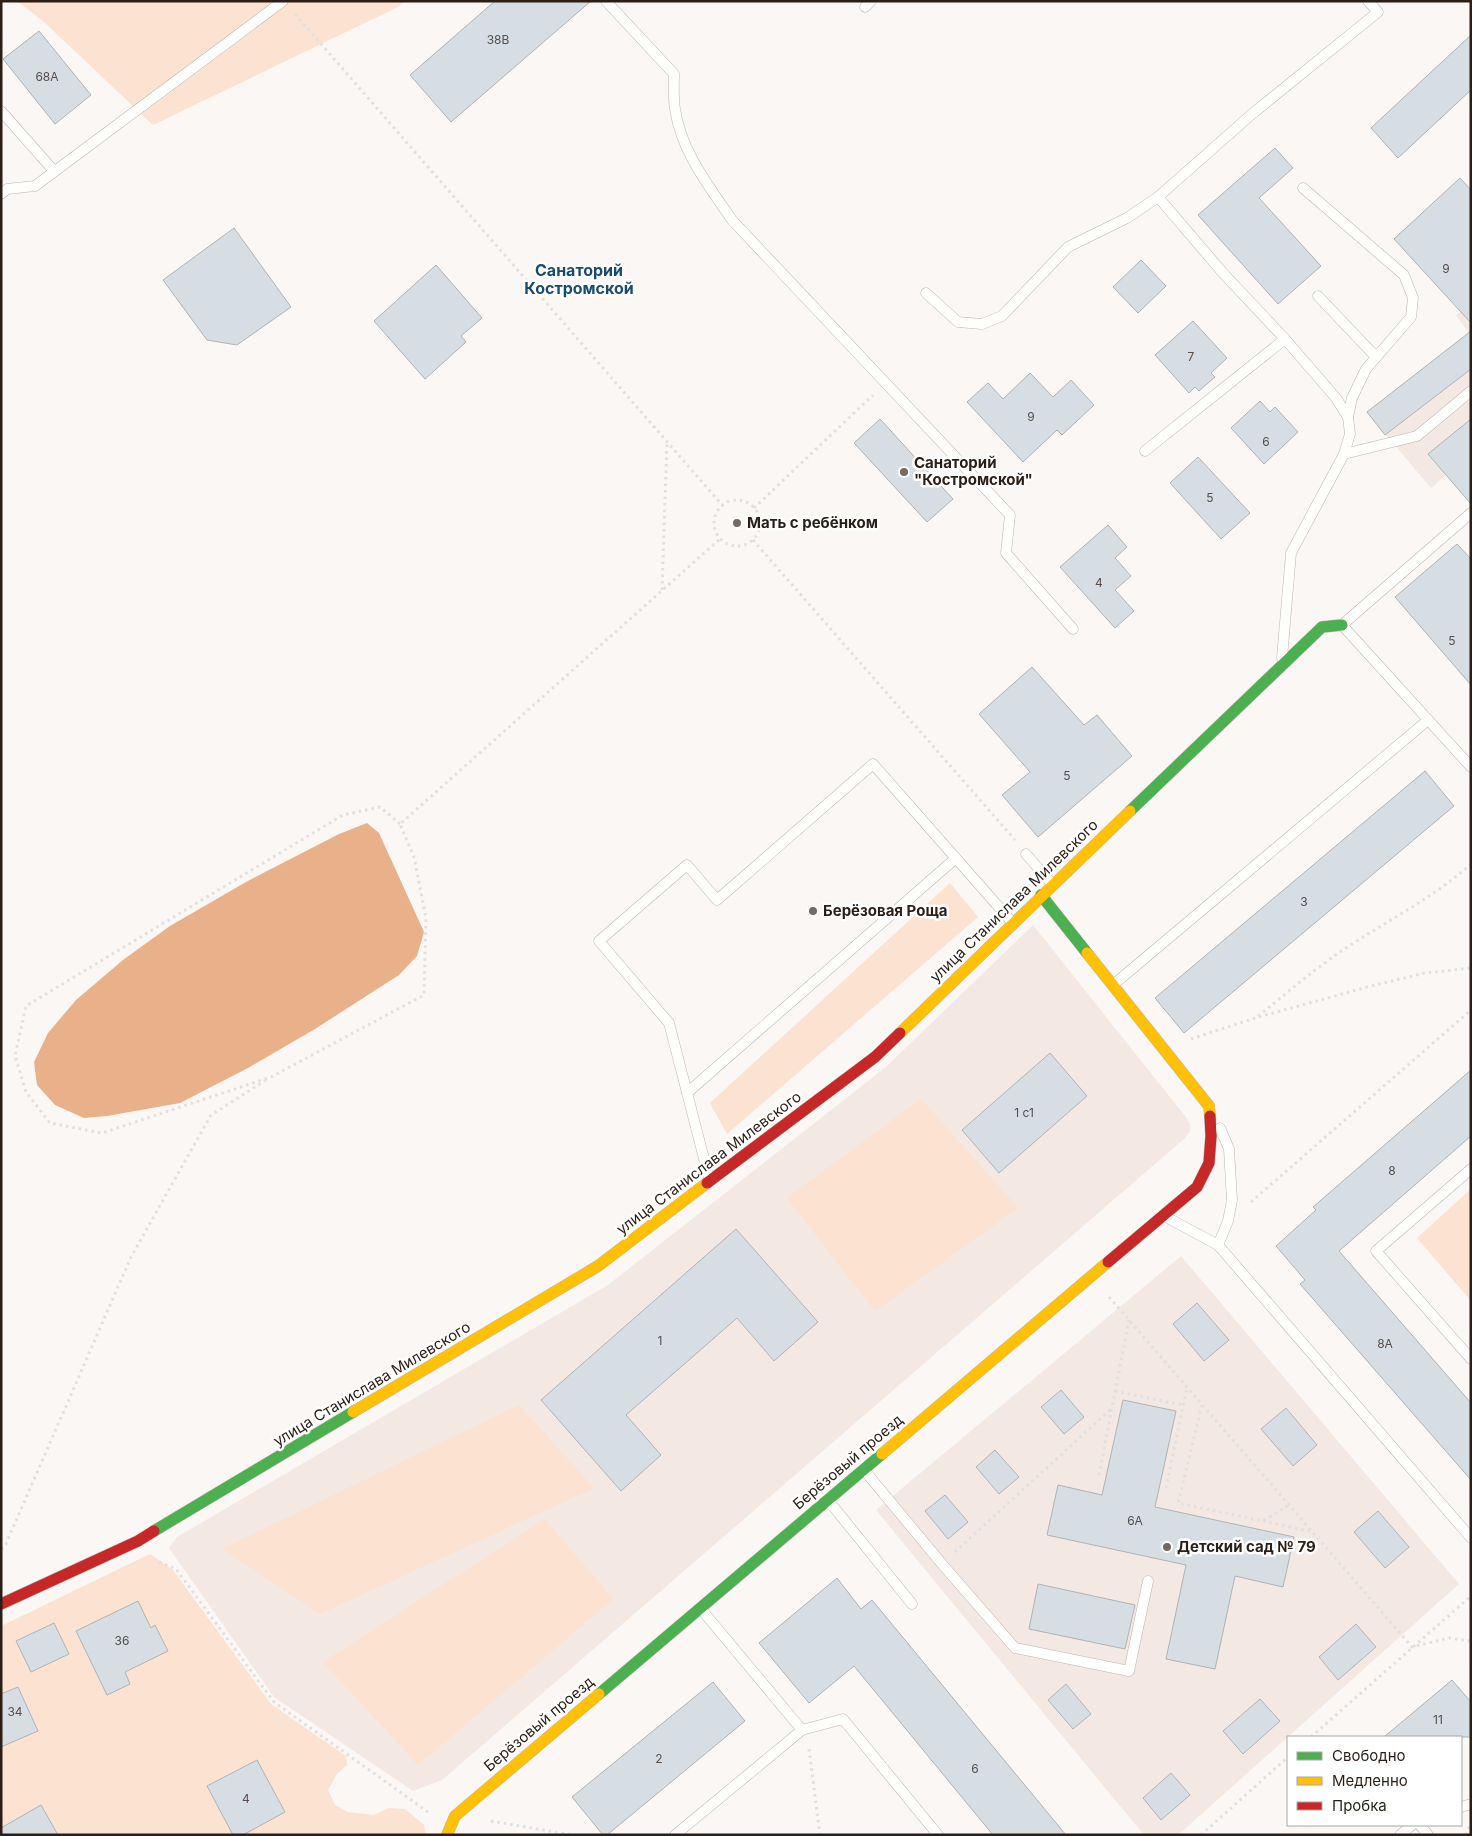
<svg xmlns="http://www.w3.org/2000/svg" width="1472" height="1836" font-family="Inter,sans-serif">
<rect width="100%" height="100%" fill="#faf7f4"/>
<g fill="#f3e8e2">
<polygon points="1471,304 1471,503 1446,475 1431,488 1367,412 1469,333 1456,315"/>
<polygon points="1033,925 1185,1116 1190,1124 1190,1131 1185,1138 442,1780 413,1791 274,1697 169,1548 177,1537 608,1285 886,1067"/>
<polygon points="1181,1256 1459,1584 1178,1835 1144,1835 876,1510"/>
</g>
<g fill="#fce2d1">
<polygon points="17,1 405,1 398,7 153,125 43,21"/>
<polygon points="950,883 978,917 727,1134 710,1103"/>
<polygon points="921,1099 1018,1208 875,1311 787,1198"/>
<polygon points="1471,1189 1471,1301 1417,1238"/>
<polygon points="519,1405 594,1488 320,1614 222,1549"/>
<polygon points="545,1519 613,1599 418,1765 323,1662"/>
<polygon points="150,1554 173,1570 271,1704 346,1756 347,1765 337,1774 328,1790 335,1805 348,1812 374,1815 389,1808 405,1809 424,1825 426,1835 1,1835 1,1626"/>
</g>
<polygon fill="#e9b18a" points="367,823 379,833 424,932 417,956 399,975 315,1029 248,1068 180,1103 107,1116 84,1118 55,1105 37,1085 34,1062 48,1033 76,1000 123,960 170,926 246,882 339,834"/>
<g fill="#d6dee4" stroke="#afb3b6">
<polygon points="495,1 591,1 451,122 410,75"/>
<polygon points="39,31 91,95 55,124 3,59"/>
<polygon points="1471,35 1471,90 1398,158 1371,128"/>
<polygon points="1275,148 1293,168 1259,198 1321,266 1278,304 1198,215"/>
<polygon points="1460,178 1471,190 1471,323 1394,239"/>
<polygon points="234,228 291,307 237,345 207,340 163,280"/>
<polygon points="1141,260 1166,286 1138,313 1113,287"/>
<polygon points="436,265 482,318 461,336 466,342 425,379 374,321"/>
<polygon points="1193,321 1227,358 1211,373 1215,377 1199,391 1195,387 1189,393 1155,355"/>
<polygon points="1471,331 1471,369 1385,435 1367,412"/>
<polygon points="1030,373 1053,397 1071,380 1094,405 1062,435 1057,430 1023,462 967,402 988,383 1003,399"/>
<polygon points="1260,401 1270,412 1275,407 1298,432 1264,464 1231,428"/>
<polygon points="880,419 953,499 927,522 854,443"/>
<polygon points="1471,419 1471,504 1428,454"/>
<polygon points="1198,457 1250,513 1221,539 1170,483"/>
<polygon points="1108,525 1127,547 1115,558 1131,576 1115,590 1134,611 1115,628 1060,567"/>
<polygon points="1457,544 1471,559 1471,685 1395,597"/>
<polygon points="1032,667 1084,725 1097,715 1132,756 1038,837 1002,795 1030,772 979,714"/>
<polygon points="1425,771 1454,806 1184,1033 1155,998"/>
<polygon points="1050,1053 1087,1096 999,1173 962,1130"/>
<polygon points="1471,1070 1471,1136 1339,1251 1471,1403 1471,1480 1300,1284 1305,1280 1276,1246 1316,1210 1313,1207"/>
<polygon points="736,1229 818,1322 774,1361 737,1318 626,1415 661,1455 621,1491 541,1400"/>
<polygon points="1197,1303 1229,1340 1204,1361 1173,1324"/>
<polygon points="1061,1390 1084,1417 1064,1434 1041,1407"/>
<polygon points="1123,1400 1176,1411 1155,1507 1294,1537 1283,1587 1235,1576 1215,1669 1166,1659 1186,1565 1047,1535 1058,1485 1102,1495"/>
<polygon points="1286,1408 1317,1445 1293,1466 1261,1429"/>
<polygon points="995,1450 1019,1477 999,1494 976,1467"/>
<polygon points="945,1495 968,1522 948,1539 925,1511"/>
<polygon points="1378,1511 1409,1547 1385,1568 1354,1532"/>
<polygon points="837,1578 861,1609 872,1600 1066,1835 993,1835 854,1666 809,1703 759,1643"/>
<polygon points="1038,1584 1135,1605 1125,1649 1029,1629"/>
<polygon points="138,1601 151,1628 155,1625 168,1651 125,1672 130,1684 107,1695 76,1631"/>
<polygon points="54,1623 69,1654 31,1672 16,1641"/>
<polygon points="1356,1624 1376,1647 1338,1680 1319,1657"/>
<polygon points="1452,1680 1471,1702 1471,1737 1384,1737"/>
<polygon points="713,1682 745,1721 607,1835 603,1835 572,1797"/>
<polygon points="1066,1684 1091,1714 1073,1729 1048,1700"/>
<polygon points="18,1687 38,1731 1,1747 1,1694"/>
<polygon points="1260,1699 1280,1721 1243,1754 1223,1731"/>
<polygon points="257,1760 285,1812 243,1835 233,1835 207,1786"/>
<polygon points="1171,1773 1190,1795 1161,1820 1143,1798"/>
<polygon points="41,1805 58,1835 1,1835 1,1828"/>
</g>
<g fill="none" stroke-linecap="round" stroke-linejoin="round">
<defs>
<g id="lane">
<path d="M606,1L674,74C674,85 673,98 675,109C681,151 708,185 732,220L1010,515L1006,553L1073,629"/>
<polyline points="865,7 871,1"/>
<polyline points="1,111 54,171"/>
<polyline points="1303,188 1404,275 1413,298 1411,317 1366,369 1352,398 1348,417"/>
<polyline points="1,194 7,189 35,186 283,1"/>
<polyline points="1158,197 1223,273 1285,339 1336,398 1348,417 1350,434 1344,454 1291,553 1282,658"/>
<polyline points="926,293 958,322 982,324 1002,316 1068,247 1127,218 1158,197 1252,114 1378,12 1368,1"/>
<polyline points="1318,296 1376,357"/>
<polyline points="1145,451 1285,339"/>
<polyline points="1344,454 1417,436 1471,391"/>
<polyline points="1471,513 1342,625 1471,767"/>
<polyline points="1026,854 1052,884"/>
<polyline points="1113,985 1428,720"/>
<polyline points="687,1093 956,858"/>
<polyline points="1471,1169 1376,1251 1471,1359"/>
<polyline points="709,1178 669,1023 599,941 687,865 717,900 873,764 1012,922"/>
<polyline points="1166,1217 1218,1245 1471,1538"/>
<polyline points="1218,1245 1228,1221 1232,1200 1229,1149 1220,1128"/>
<polyline points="864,1470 942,1564 1015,1648 1129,1671 1148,1581"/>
<polyline points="828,1500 912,1604"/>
<polyline points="802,1730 843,1719 938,1835"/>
<polyline points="1461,1807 1471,1804"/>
<polyline points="1420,1825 1428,1835"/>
<polyline points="675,1835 802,1730 701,1609"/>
<polyline points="1400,1835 1412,1825"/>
</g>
<g id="fast">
<polyline points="1130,811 1322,627 1342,625"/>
<polyline points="1041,895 1087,953"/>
<polyline points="154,1531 353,1412"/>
<polyline points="599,1694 882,1454"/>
</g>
<g id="slow">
<polyline points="1087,953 1209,1106 1210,1116"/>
<polyline points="900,1033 1130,811"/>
<polyline points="353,1412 598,1266 707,1183"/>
<polyline points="882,1454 1108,1262"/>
<polyline points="447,1835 455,1816 599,1694"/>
</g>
<g id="jam">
<polyline points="707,1183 875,1057 900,1033"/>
<polyline points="1108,1262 1197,1187 1209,1163 1211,1136 1210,1116"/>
<polyline points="1,1604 138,1541 154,1531"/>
</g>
</defs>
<use href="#lane" stroke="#beb6b1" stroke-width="11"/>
<use href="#fast" stroke="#beb6b1" stroke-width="12"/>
<use href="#slow" stroke="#beb6b1" stroke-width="12"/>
<use href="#jam" stroke="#beb6b1" stroke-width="12"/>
<g stroke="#e1e0df" stroke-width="3" stroke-dasharray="2.5 4" stroke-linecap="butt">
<polyline points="295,14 723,506"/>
<circle cx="737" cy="523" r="23"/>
<polyline points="754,508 873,395"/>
<polyline points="753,540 1015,840"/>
<polyline points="662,590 667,442"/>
<polyline points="400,824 380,807 343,815 26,1006 15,1056 26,1092 50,1123 102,1133 271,1077 424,995 426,918 414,857 400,824 721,538"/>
<path d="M1258,1016C1286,994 1313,970 1343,950C1386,921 1432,899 1471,864"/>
<polyline points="1191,1039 1255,1018 1371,986 1425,973 1471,968"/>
<polyline points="1251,1202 1471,1010"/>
<polyline points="1109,1297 1412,1647 1449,1638 1471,1641"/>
<polyline points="1115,1391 1183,1405"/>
<polyline points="1202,1405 1178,1503 1263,1521 1289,1505"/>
<polyline points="1099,1475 1129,1320"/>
<polyline points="1166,1488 1187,1387"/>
<polyline points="1263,1521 1312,1532"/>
<polyline points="1,1549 5,1546 131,1257 211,1115 266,1080"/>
<polyline points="955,1552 1111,1409"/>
<polyline points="159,1562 176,1569 274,1702 428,1812"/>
<polyline points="1311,1737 1471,1596"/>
<polyline points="809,1749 820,1835"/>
<polyline points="491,1821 572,1835"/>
<polyline points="1201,1835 1288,1757"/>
<polyline points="1466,1835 1471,1822"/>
</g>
<use href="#lane" stroke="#fefefd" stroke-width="10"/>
<use href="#fast" stroke="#4caf50" stroke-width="11"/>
<use href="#slow" stroke="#ffc107" stroke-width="11"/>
<use href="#jam" stroke="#c62828" stroke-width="11"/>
</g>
<g fill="#736a64" stroke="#fff" stroke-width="2">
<circle cx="904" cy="472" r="5"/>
<circle cx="737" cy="523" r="5"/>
<circle cx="813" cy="911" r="5"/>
<circle cx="1167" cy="1547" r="5"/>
</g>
<g text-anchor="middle" stroke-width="5" stroke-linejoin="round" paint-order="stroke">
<g font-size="12" fill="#554e4a">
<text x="498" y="44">38В</text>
<text x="47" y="81">68А</text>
<text x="1446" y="273">9</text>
<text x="1191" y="361">7</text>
<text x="1031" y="421">9</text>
<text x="1266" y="446">6</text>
<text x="1210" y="502">5</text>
<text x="1099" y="587">4</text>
<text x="1452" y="645">5</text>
<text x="1067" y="780">5</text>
<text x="1304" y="906">3</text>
<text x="1024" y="1117">1 с1</text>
<text x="1392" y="1175">8</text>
<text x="660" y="1345">1</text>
<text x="1385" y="1348">8А</text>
<text x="1135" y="1525">6А</text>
<text x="122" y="1645">36</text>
<text x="15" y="1716">34</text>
<text x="1438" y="1724">11</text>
<text x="659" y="1763">2</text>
<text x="975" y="1773">6</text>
<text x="246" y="1803">4</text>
</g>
<g font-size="15" font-weight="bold" fill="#2a1e16" stroke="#fff" text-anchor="start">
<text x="914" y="468">Санаторий<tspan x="914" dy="17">"Костромской"</tspan></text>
<text x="747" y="528">Мать с ребёнком</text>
<text x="823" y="916">Берёзовая Роща</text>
<text x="1177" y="1552">Детский сад № 79</text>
</g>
<g font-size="15" fill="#2a1e16" stroke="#fff">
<text transform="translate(1014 901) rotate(-44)" y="5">улица Станислава Милевского</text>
<text transform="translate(709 1163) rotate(-37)" y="5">улица Станислава Милевского</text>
<text transform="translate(372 1384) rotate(-31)" y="5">улица Станислава Милевского</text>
<text transform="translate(848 1462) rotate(-40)" y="5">Берёзовый проезд</text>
<text transform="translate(539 1724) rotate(-40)" y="5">Берёзовый проезд</text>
</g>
<g font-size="16" font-weight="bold" fill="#184b6f" stroke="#fff">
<text x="579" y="276">Санаторий<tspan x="579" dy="18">Костромской</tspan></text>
</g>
</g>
<rect width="1472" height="1836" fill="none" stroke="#2a1e16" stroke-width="5"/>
<rect x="1287" y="1736" width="175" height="90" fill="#ffffff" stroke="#aaa5a2"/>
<rect x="1297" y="1752" width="25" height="8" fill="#4caf50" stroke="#aaa5a2"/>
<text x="1332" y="1761" font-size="15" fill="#2a1e16">Свободно</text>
<rect x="1297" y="1777" width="25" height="8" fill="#ffc107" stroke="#aaa5a2"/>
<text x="1332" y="1786" font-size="15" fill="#2a1e16">Медленно</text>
<rect x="1297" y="1802" width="25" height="8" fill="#c62828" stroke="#aaa5a2"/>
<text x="1332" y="1811" font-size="15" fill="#2a1e16">Пробка</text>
</svg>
